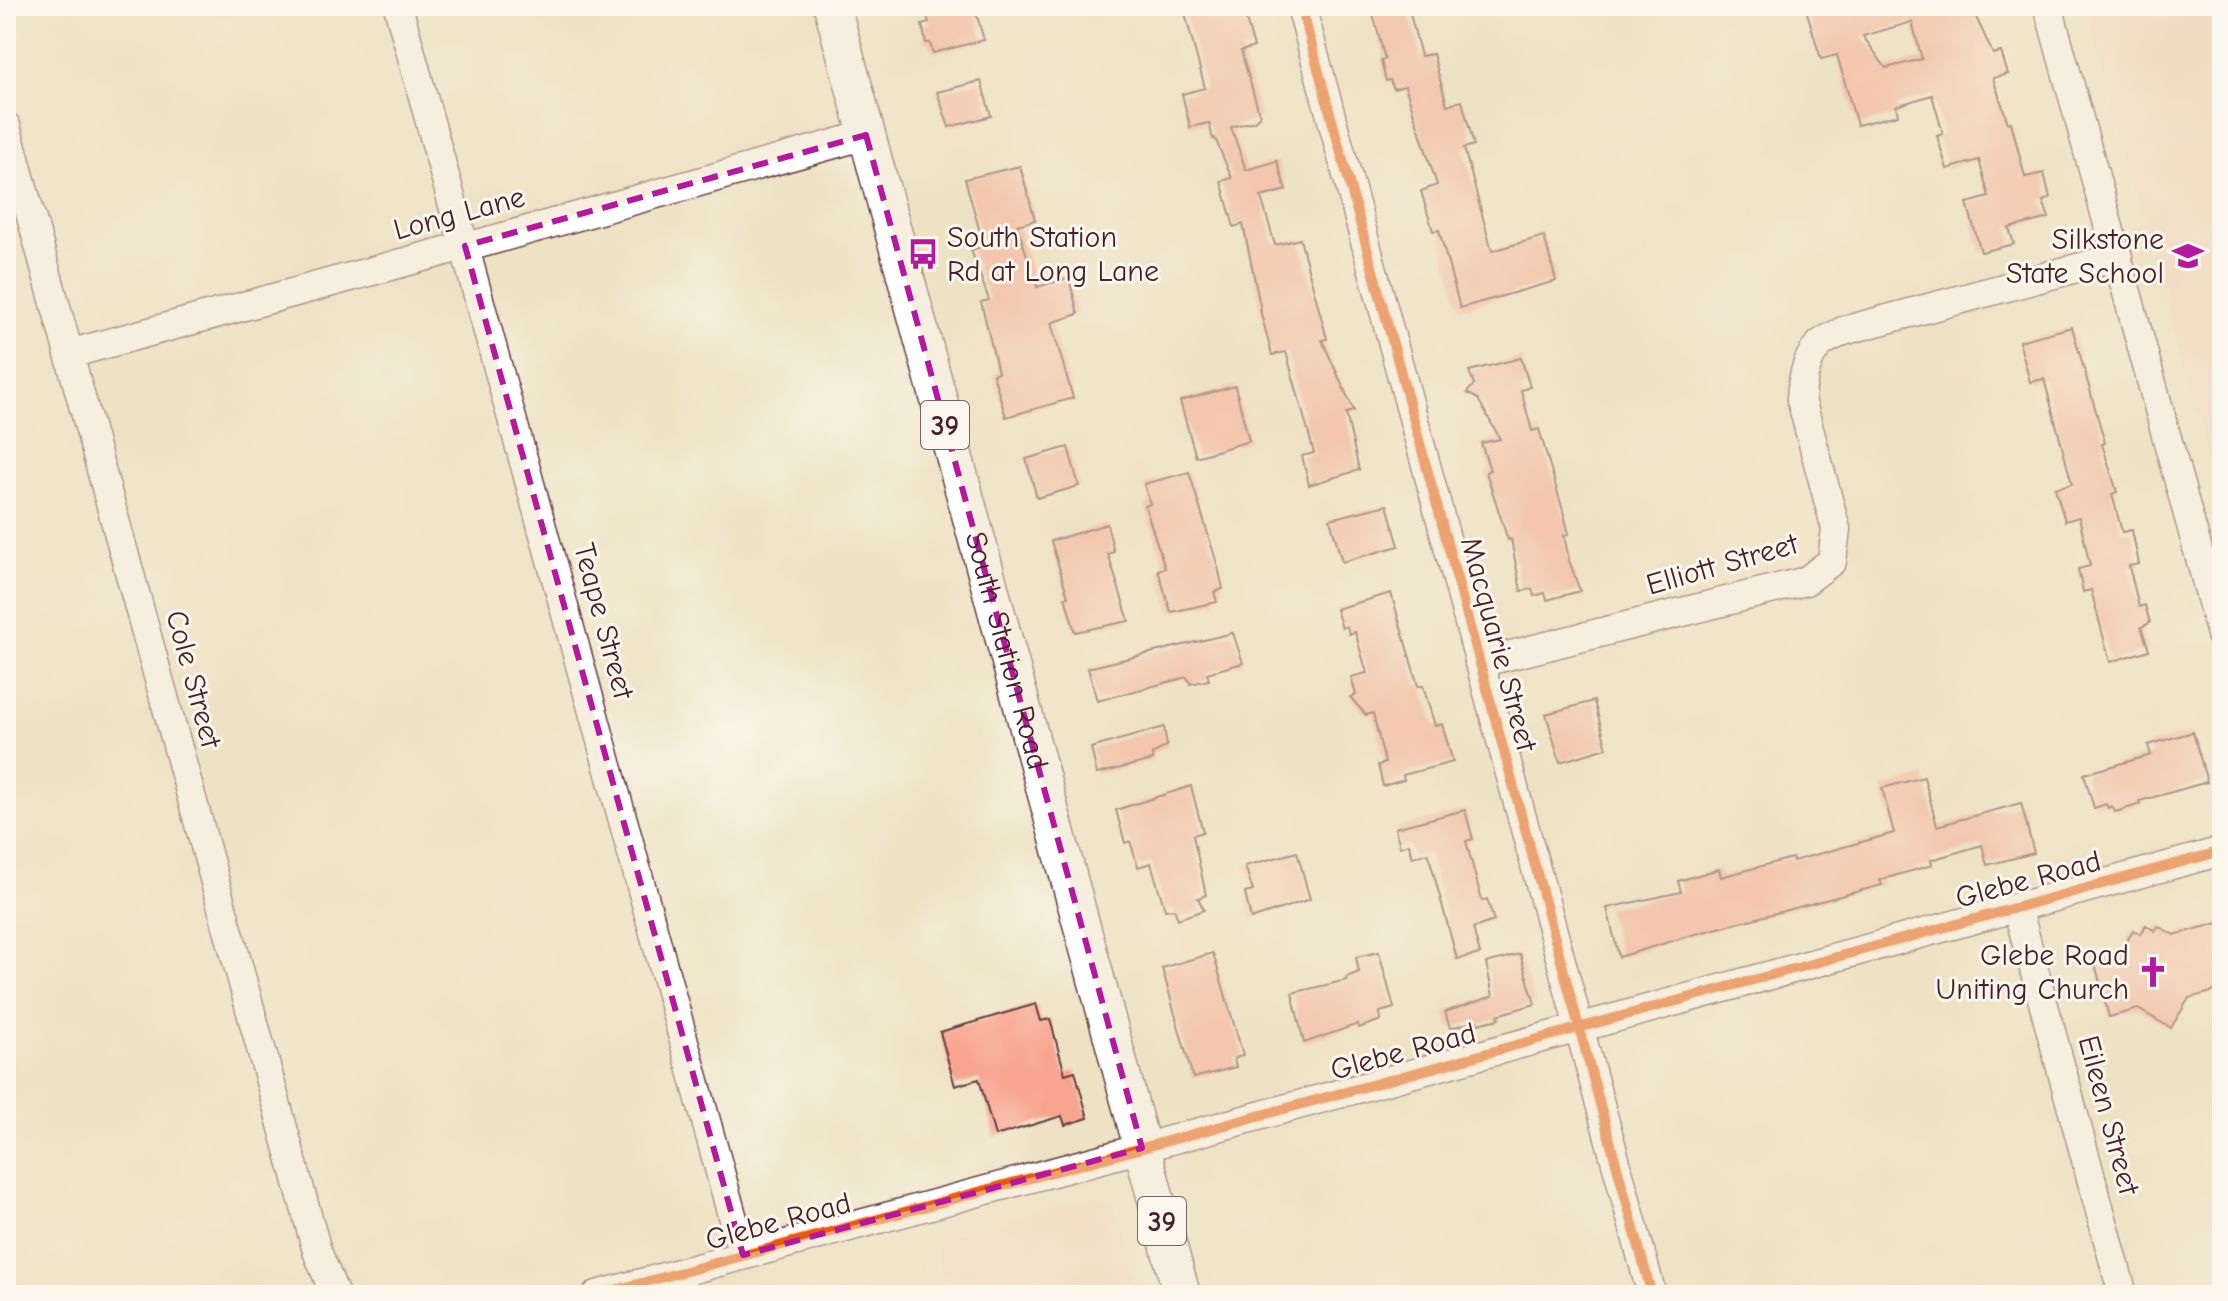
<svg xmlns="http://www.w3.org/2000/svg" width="2228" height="1301" font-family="'Comic Neue',sans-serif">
<rect width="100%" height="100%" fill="#fbf7ec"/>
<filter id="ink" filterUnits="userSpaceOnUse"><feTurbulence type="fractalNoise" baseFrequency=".0125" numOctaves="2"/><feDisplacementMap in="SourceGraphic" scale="16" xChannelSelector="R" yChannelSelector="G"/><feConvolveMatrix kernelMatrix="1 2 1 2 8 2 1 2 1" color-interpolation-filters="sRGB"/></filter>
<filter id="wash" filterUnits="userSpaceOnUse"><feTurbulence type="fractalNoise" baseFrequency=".006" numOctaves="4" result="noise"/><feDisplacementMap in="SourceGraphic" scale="32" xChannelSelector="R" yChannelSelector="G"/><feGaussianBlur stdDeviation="1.8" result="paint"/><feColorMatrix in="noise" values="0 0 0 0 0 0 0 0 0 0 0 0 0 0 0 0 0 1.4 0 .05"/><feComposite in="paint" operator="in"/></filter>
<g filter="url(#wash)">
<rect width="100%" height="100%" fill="#eee2c4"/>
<g fill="#f5d2c2">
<polygon points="2085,6 2222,6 2222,505"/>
<polygon points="1098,1195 1114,1206 1137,1295 948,1295 933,1241"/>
</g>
<g id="blocks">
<g fill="#f8a590" fill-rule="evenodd">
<polygon points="925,6 974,6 984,40 933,53 930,43 926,43 922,25 929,23"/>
<polygon points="1183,6 1242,6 1254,47 1241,51 1260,116 1254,121 1231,127 1246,170 1277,161 1286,190 1261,197 1275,245 1300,239 1327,339 1322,340 1354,411 1346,413 1359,470 1309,485 1302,456 1314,453 1286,352 1272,355 1260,310 1261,310 1243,224 1234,227 1221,181 1232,178 1215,138 1213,139 1209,123 1190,127 1182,94 1205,88"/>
<polygon points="1371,6 1408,6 1421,56 1433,54 1447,105 1462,101 1474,145 1464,148 1492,251 1544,236 1556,281 1460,308 1439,230 1433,231 1421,191 1437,185 1405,86 1394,89 1390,80 1386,81 1381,61 1385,59"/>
<path d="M1805,6H1971L1993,54L2001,52L2008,74L1993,78L2008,123L2011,122L2025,177L2044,173L2050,198L2043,201L2049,218L2009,228L2014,244L1981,252L1967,203L1989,197L1979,160L1947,169L1937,136L1943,134L1932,95L1896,106L1898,115L1857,125L1837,55L1821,59ZM1912,22L1922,59L1886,68L1863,36Z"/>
<polygon points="981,81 991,116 949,127 937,92"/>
<polygon points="1020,166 1035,220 1017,225 1037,287 1069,278 1078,314 1051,323 1073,398 1006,417 993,374 998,372 981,302 989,300 971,250 984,246 965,179"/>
<polygon points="2072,327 2105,443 2102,444 2117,492 2112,494 2122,532 2132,530 2139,564 2129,566 2139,607 2145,605 2150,623 2141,627 2149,650 2110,662 2091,590 2083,592 2078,569 2090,566 2079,517 2065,521 2055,488 2072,484 2044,379 2030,382 2019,341"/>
<polygon points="1521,358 1530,387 1521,390 1532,431 1539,429 1562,507 1569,534 1564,535 1569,560 1580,591 1547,600 1545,593 1534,596 1532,589 1521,591 1511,539 1508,540 1486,472 1490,470 1481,443 1500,439 1478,399 1467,393 1474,384 1469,371"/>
<polygon points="1235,386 1249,441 1196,457 1180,401"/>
<polygon points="1068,447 1079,486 1037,498 1026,459"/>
<polygon points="1189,472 1218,567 1223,589 1214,592 1217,602 1171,612 1158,570 1165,568 1145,506 1150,504 1144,484"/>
<polygon points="1387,505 1399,546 1342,562 1330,519"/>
<polygon points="1107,524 1114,552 1108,554 1129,621 1075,632 1065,597 1068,597 1051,541"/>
<polygon points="1391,593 1418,686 1423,686 1435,726 1442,724 1453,762 1403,775 1404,780 1383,786 1378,765 1385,763 1373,713 1366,715 1350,697 1356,695 1351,677 1367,673 1355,632 1349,634 1347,626 1342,628 1336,609"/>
<polygon points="1233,633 1243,663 1207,673 1209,680 1190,684 1187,677 1097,701 1088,668"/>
<polygon points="1594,701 1607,748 1560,762 1546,714"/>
<polygon points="1164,727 1167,746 1152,754 1153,760 1097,774 1091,748"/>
<polygon points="2193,732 2207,782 2140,801 2141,804 2115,812 2112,806 2108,808 2106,804 2094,808 2084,774 2151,755 2148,745"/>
<polygon points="1924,777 1937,826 2021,803 2034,853 1987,865 1982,845 1931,860 1932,865 1880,880 1882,885 1692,935 1619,957 1607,908 1681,892 1678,881 1719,869 1721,877 1792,858 1793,861 1894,833 1882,788"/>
<polygon points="1191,786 1203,832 1193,835 1206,895 1198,898 1204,910 1178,919 1174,909 1165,910 1151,863 1138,867 1130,841 1125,843 1116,810"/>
<polygon points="1465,810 1473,839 1466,841 1482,901 1487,899 1494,921 1473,928 1480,954 1457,959 1428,853 1412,857 1409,844 1400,847 1395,828"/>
<polygon points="1297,852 1310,899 1251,919 1245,893 1253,891 1245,866"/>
<polygon points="2222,922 2222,989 2189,998 2171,1028 2138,1009 2109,1017 2093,956 2123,948 2133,930 2141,934 2146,925 2155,931 2158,926 2174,935"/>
<polygon points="1379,952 1394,1008 1380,1012 1381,1020 1359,1028 1358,1024 1304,1043 1292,993 1347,980 1346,977 1359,972 1356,957"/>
<polygon points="1213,953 1243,1055 1234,1059 1236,1067 1193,1078 1162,968"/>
<polygon points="1520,954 1535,1004 1498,1015 1499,1019 1478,1024 1477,1021 1450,1028 1445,1012 1493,996 1486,963"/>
<polygon points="1036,1004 1041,1021 1050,1019 1065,1074 1075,1071 1088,1118 1065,1125 1062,1116 995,1136 979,1079 955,1086 940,1032"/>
</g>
</g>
</g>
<g filter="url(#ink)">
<use href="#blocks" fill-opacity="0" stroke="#633c42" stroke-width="2"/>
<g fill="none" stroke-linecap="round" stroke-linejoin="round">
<defs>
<g id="minor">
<polyline points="398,6 743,1255"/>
<polyline points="1301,6 1652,1295"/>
<polyline points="2048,6 2222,638"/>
<polyline points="6,126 317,1251 335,1295"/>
<polyline points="69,354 449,250 482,243 866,135"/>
<path d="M1479,663L1806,581L1832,561L1836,529L1801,399C1802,380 1806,358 1820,344C1826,339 1836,335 1843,331L2118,257"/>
<polyline points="2017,907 2123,1295"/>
<polyline points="597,1295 1142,1148 2222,851"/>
</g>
<g id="major">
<path id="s1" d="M832,6L1182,1295"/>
</g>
</defs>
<use href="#minor" stroke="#633c42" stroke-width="31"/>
<use href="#major" stroke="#633c42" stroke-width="39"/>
<use href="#minor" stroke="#fff" stroke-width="28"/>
<use href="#major" stroke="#fff" stroke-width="36"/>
<defs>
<g id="cycleway">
<polyline points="1301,6 1652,1295"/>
<polyline points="597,1295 1142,1148 2222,851"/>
</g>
</defs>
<use href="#cycleway" stroke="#fbf7ec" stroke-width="15"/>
<use href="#cycleway" stroke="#e8590c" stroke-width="10"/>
</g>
</g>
<path d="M0 0H2228V1301H0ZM866,135L1142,1148L743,1255L465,246Z" fill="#eee2c4" fill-opacity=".55" fill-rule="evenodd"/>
<path fill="none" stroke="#b5179e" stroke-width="6" stroke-dasharray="16 10" stroke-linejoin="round" d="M866,135L1142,1148L743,1255L465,246Z"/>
<defs>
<symbol id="bus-bare" viewBox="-9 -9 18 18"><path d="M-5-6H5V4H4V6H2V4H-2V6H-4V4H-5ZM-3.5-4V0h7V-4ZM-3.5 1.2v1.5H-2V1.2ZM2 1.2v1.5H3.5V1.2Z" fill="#b5179e" stroke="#fbf7ec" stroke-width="2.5" paint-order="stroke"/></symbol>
<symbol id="school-bare" viewBox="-9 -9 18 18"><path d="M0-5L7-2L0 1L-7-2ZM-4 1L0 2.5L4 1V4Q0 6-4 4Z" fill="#b5179e" stroke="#fbf7ec" stroke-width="2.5" paint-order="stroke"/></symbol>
<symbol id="church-bare" viewBox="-9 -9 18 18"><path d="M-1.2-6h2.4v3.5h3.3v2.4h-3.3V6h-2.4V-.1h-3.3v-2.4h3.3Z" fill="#b5179e" stroke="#fbf7ec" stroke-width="2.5" paint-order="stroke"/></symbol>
</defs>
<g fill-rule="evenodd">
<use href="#bus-bare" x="901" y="232" width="44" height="44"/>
<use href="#school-bare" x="2166" y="234" width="44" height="44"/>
<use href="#church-bare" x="2131" y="950" width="44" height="44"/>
</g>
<g text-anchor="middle" stroke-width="6" stroke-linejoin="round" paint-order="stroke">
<g fill="#fbf7ec" stroke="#7f6065" stroke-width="2">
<rect x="921" y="401" width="48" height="48" rx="6"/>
<rect x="1138" y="1197" width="48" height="48" rx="6"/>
</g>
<g font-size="28" font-weight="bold" fill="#4a1f2b">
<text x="945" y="435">39</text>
<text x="1162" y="1231">39</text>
</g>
<g font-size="30" fill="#4a1f2b" stroke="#fbf7ec">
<text transform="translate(459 213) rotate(-15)" y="10">Long Lane</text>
<text transform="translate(1722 564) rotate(-16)" y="10">Elliott Street</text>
<text transform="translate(604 621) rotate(75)" y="10">Teape Street</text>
<text transform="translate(1499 644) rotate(75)" y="10">Macquarie Street</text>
<text dy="10" stroke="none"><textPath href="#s1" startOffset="668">South Station Road</textPath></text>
<text transform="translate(194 679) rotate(75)" y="10">Cole Street</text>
<text transform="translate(2028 879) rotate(-15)" y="10">Glebe Road</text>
<text transform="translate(1403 1051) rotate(-15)" y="10">Glebe Road</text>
<text transform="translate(2109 1115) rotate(75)" y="10">Eileen Street</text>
<text transform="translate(778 1221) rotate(-15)" y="10">Glebe Road</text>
</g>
<g font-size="30" fill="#4a1f2b" stroke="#fbf7ec" text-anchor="end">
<text x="947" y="247" text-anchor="start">South Station<tspan x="947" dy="34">Rd at Long Lane</tspan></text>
<text x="2164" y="249">Silkstone<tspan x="2164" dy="34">State School</tspan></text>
<text x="2129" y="965">Glebe Road<tspan x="2129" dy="34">Uniting Church</tspan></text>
</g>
</g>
<rect width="2228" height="1301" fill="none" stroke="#fbf7ec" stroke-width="32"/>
</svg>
